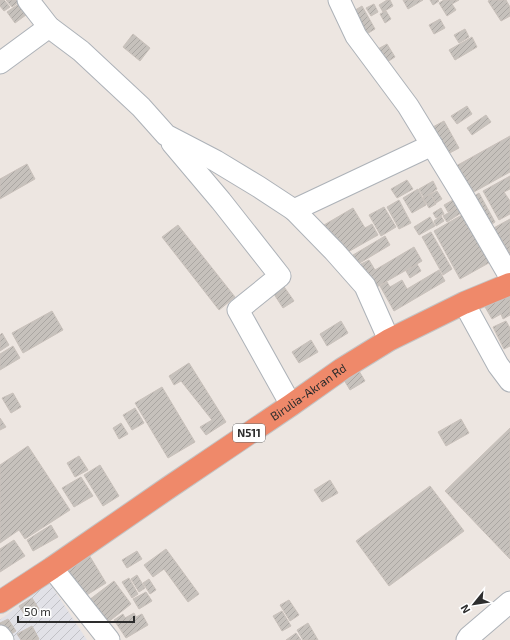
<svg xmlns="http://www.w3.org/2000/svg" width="510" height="640" font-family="'Exo 2',sans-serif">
<defs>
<pattern id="industrial-furrows" width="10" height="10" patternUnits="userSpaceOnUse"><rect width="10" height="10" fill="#e1e1e7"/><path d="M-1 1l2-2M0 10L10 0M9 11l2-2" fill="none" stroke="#c1c1c6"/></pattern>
<pattern id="building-hatch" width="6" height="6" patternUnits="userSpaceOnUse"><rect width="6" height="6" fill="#c6c1bc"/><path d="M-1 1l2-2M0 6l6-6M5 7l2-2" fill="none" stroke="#aaa6a2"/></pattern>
</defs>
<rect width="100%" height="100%" fill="#ede6e1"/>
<polygon fill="url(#industrial-furrows)" points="49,582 87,640 0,640 0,620"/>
<g fill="url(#building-hatch)" stroke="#c9c1bb">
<polygon points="0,0 4,0 10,7 4,11 0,6"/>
<polygon points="6,0 18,0 19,2 12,7"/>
<polygon points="387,0 390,0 393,6 383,12 379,5"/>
<polygon points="403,0 423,0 408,9"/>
<polygon points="430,0 438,0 439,1 433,5"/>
<polygon points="444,0 459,0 452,4 456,10 447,16 439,3"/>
<polygon points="490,0 506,0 510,7 510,16 501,21 488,1"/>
<polygon points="23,1 30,12 15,23 7,12"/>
<polygon points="374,4 378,12 371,16 366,8"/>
<polygon points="362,6 375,29 365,35 352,12"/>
<polygon points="386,11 391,19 385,23 380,14"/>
<polygon points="440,19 445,28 434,34 429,25"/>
<polygon points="465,29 469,37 459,43 454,35"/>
<polygon points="133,34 150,48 140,61 123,47"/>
<polygon points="472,37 477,47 455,60 449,50"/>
<polygon points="387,44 395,57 384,64 376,50"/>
<polygon points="467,106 472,114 457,124 451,116"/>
<polygon points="486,115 491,122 472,135 467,128"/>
<polygon points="444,121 459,148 446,155 431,128"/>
<polygon points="510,136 510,172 472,193 456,166"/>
<polygon points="27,164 35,179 0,199 0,179"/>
<polygon points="510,176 510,189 504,192 510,201 510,214 499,220 483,191"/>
<polygon points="407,180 413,189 397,198 391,189"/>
<polygon points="433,181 437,189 424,198 419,189"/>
<polygon points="418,189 426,205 412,213 403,198"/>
<polygon points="437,191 442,199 436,203 431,194"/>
<polygon points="479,193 495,222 486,228 470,199"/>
<polygon points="431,194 436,204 429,208 423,198"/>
<polygon points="460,196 464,203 448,212 444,205"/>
<polygon points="399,200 411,223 399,229 387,207"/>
<polygon points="384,207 396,227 381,236 369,215"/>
<polygon points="458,207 461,213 447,222 443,216"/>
<polygon points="353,208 365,228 372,224 378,235 348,252 324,225"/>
<polygon points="441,208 444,214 436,218 433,213"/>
<polygon points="467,212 494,260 460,279 434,231"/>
<polygon points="441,216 444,221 436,226 434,221"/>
<polygon points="430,217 435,226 419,235 414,227"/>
<polygon points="510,219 510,253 504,256 490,230"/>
<polygon points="178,225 235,297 219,310 162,237"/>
<polygon points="431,232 452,269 443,275 422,237"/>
<polygon points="385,236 390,245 358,264 353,255"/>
<polygon points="414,247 422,261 375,288 361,264 369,260 375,270"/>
<polygon points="417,264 421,271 410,278 406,271"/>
<polygon points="439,270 445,281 394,311 380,286 387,282 390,287 402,280 407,289"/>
<polygon points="280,281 294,301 283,308 270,288"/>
<polygon points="510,284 510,315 503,319 501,314 492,319 477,293"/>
<polygon points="52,311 63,330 23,353 12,333"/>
<polygon points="341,321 348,333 327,346 320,334"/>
<polygon points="506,321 510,328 510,346 504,349 493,327"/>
<polygon points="2,333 9,345 0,351 0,335"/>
<polygon points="311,340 318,352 299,363 292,352"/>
<polygon points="13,346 20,358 0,370 0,354"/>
<polygon points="189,363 226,422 206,435 200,427 212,420 181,381 174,385 169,376"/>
<polygon points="359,371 365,381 350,390 344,380"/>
<polygon points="162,387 195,442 168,458 135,403"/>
<polygon points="13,393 21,407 11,413 2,398"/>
<polygon points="135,408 144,423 132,430 123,415"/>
<polygon points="0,418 6,427 0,430"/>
<polygon points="461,419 469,433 446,446 438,432"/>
<polygon points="121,423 128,434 119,439 113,428"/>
<polygon points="510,428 510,559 445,491"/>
<polygon points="28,446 70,510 25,539 19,530 0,543 0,465"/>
<polygon points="79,456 88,470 75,477 67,463"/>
<polygon points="100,465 119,496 103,506 84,475"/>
<polygon points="81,477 93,496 74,507 62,488"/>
<polygon points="330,480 338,493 322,502 314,490"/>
<polygon points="430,486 464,531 389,586 356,541"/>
<polygon points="51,525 58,537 33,551 27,540"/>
<polygon points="14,540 25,556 0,572 0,549"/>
<polygon points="166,549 199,594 188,602 164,569 153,577 144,565"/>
<polygon points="86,550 106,583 82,598 62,564"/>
<polygon points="137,551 142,559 127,568 122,560"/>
<polygon points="137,575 145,588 139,592 131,579"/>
<polygon points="129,578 138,594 132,598 122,582"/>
<polygon points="149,579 156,590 150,594 143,583"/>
<polygon points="114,581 131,604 107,623 89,600"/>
<polygon points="146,592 152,601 139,609 133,599"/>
<polygon points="32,598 39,609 26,617 19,606"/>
<polygon points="289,600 299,615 290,621 280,605"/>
<polygon points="282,611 291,626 282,631 273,616"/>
<polygon points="134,613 136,617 142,614 148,625 126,638 114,620 123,614 125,618"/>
<polygon points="8,619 16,631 7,637 0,626 0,623"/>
<polygon points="308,623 318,640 303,640 297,630"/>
<polygon points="32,626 39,639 37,640 21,640 17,634"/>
<polygon points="296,633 301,640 286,640"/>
</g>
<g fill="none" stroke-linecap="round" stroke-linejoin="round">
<defs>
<g id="minor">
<polyline points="28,0 49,27 81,51 141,107 166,135 216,161 259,187 294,210 334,251 365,286 389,340"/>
<polyline points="339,0 356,36 408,106 463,196 510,277"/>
<polyline points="0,63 49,27"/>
<polyline points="172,143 221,201 280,276 238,310 291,405"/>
<polyline points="294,210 432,145"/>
<polyline points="464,303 498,365 510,381"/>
<polyline points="52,568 109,640"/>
<polyline points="0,636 3,640"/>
<polyline points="467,640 469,637 510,602"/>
</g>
<g id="highway">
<path id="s1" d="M0,602L52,568L168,488L291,405L342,369L389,340L464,303L510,284"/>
</g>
</defs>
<use href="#minor" stroke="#adb2b8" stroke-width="23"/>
<use href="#highway" stroke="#c4c4c4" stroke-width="24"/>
<use href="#minor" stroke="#fff" stroke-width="21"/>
<use href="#highway" stroke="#ef896a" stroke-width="22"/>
</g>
<g text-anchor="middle" stroke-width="3" stroke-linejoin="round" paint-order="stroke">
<rect fill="#fff" stroke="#6c6c6c" stroke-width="1" x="233" y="424" width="32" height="18" rx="3"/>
<g font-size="11" font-weight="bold" fill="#2d2d2d">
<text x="249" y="437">N511</text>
</g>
<g font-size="12" fill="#2d2d2d" stroke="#fff">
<text dy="4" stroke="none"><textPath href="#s1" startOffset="373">Birulia-Akran Rd</textPath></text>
</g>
</g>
<g transform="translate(474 604) rotate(240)" stroke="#ffffff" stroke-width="3" paint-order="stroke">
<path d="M0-3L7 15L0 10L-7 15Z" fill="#2d2d2d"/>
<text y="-6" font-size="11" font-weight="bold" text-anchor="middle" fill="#2d2d2d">N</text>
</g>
<path d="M18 616v6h116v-6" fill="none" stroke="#2d2d2d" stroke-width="2"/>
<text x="24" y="616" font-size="12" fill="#2d2d2d" stroke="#ffffff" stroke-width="3" paint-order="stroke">50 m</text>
</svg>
